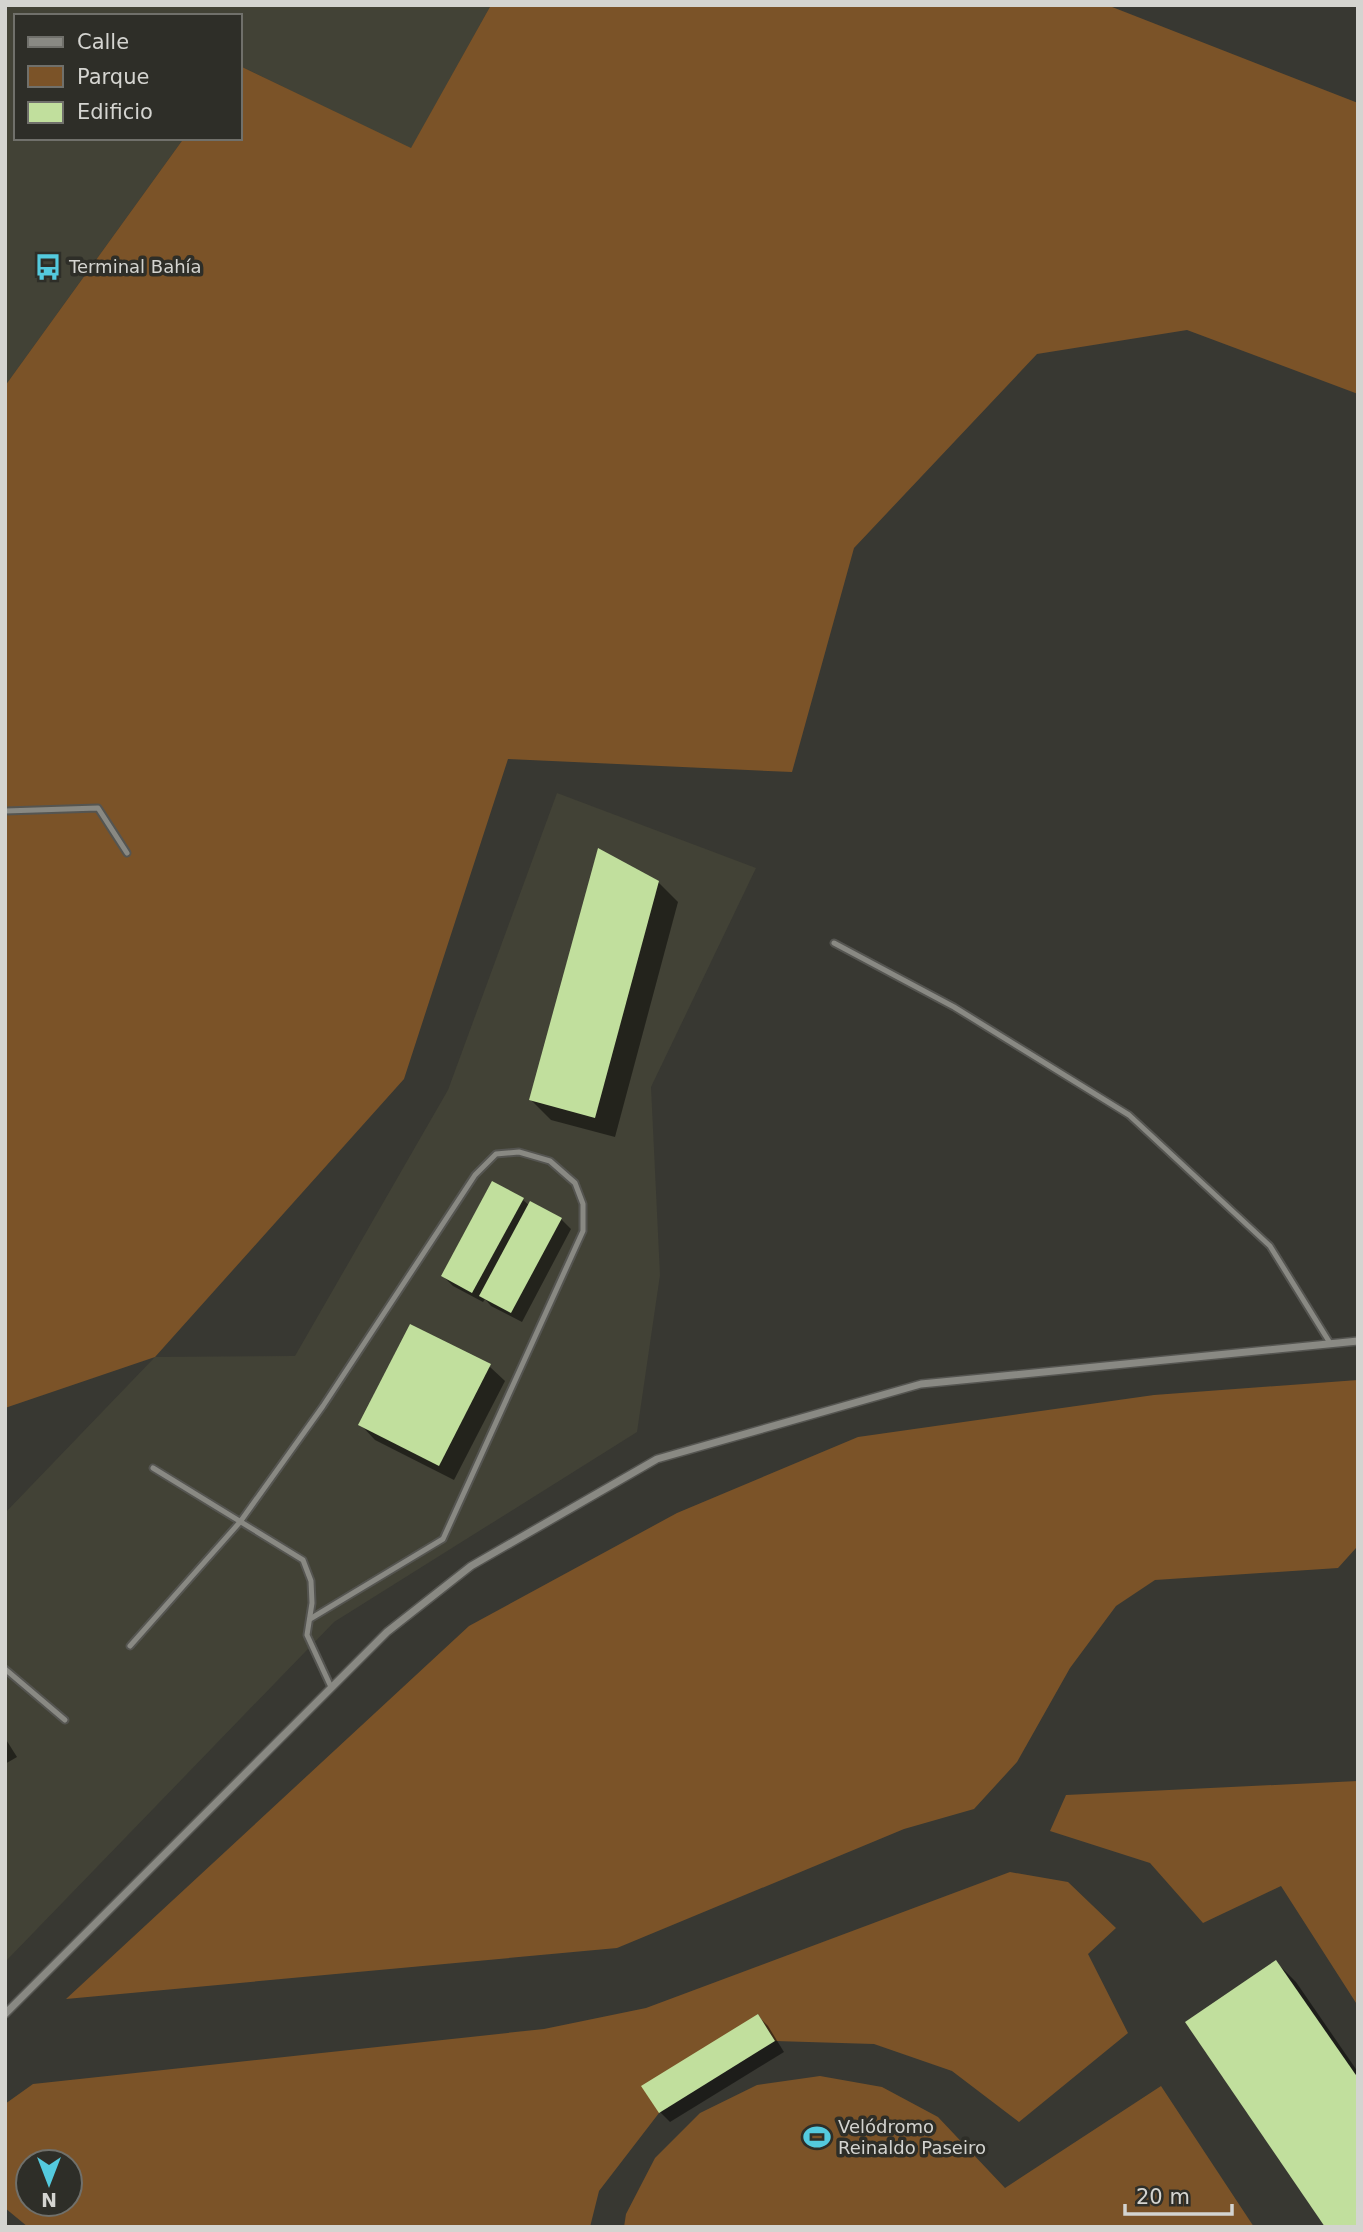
<svg xmlns="http://www.w3.org/2000/svg" width="1363" height="2232" font-family="'DejaVu Sans',sans-serif">
<rect width="100%" height="100%" fill="#383832"/>
<g fill="#424236">
<polygon points="5,5 491,5 411,149 240,66 240,16 16,16 16,138 184,138 5,386"/>
<polygon points="557,793 756,868 651,1087 660,1275 637,1432 334,1622 5,1962 5,1513 155,1357 295,1356 448,1090"/>
</g>
<g fill="#7b5328" fill-rule="evenodd">
<polygon points="491,5 1107,5 1358,103 1358,394 1187,330 1037,354 854,548 792,772 508,759 404,1079 155,1357 5,1408 5,386 184,138 240,138 240,66 411,148"/>
<polygon points="1358,1380 1356,1548 1338,1568 1155,1580 1116,1606 1070,1668 1017,1762 974,1809 904,1829 617,1948 66,1999 469,1626 677,1513 858,1437 1154,1395"/>
<polygon points="1358,1781 1358,2006 1281,1886 1203,1923 1150,1863 1050,1831 1066,1795"/>
<path d="M1010,1872L1068,1882L1116,1928L1088,1954L1128,2033L1019,2122L952,2071L874,2044L775,2041L758,2014L659,2113L599,2191L590,2227H28L5,2208V2104L33,2084L544,2029L646,2008ZM28,2162H70V2204H28Z"/>
<polygon points="820,2076 882,2087 938,2117 1005,2188 1161,2086 1254,2227 624,2227 626,2214 655,2158 700,2113 757,2085"/>
</g>
<g fill="#0007">
<polygon points="658,882 678,902 615,1137 551,1120 531,1100"/>
<polygon points="523,1200 530,1206 561,1219 571,1229 522,1322 491,1306 485,1299 483,1302 453,1286 443,1276"/>
<polygon points="489,1366 505,1381 454,1480 375,1440 360,1424"/>
<polygon points="5,1738 17,1757 5,1764"/>
<polygon points="1276,1962 1296,1982 1358,2072 1358,2227"/>
<polygon points="758,2016 768,2026 784,2052 670,2122 660,2112"/>
</g>
<g fill="#c1df9d">
<polygon points="598,848 659,881 595,1118 529,1100"/>
<polygon points="492,1181 524,1198 472,1293 441,1276"/>
<polygon points="530,1201 562,1218 511,1313 479,1296"/>
<polygon points="410,1324 491,1364 439,1466 358,1425"/>
<polygon points="1276,1960 1358,2078 1358,2227 1325,2227 1185,2022"/>
<polygon points="758,2014 775,2041 659,2113 641,2086"/>
</g>
<g fill="none" stroke-linecap="round" stroke-linejoin="round">
<defs>
<g id="service">
<polyline points="5,811 98,808 127,853"/>
<polyline points="834,943 954,1007 1129,1115 1270,1246 1330,1343"/>
<polyline points="153,1468 303,1560 311,1581 312,1603 307,1635 331,1687"/>
<polyline points="130,1646 240,1522 323,1406 475,1175 496,1154 519,1152 550,1161 575,1183 583,1204 583,1231 443,1539 310,1619"/>
<polyline points="5,1669 65,1720"/>
</g>
<polyline id="minor" points="5,2014 387,1632 471,1566 657,1459 921,1384 1358,1341"/>
</defs>
<use href="#service" stroke="#555551" stroke-width="9"/>
<use href="#minor" stroke="#555551" stroke-width="10"/>
<use href="#service" stroke="#898983" stroke-width="5"/>
<use href="#minor" stroke="#898983" stroke-width="7"/>
</g>
<defs>
<symbol id="bus-bare" viewBox="-9 -9 18 18"><path d="M-5-6H5V4H4V6H2V4H-2V6H-4V4H-5ZM-3.5-4V0h7V-4ZM-3.5 1.2v1.5H-2V1.2ZM2 1.2v1.5H3.5V1.2Z" fill="#54cade" stroke="#2e2e28" stroke-width="2.5" paint-order="stroke"/></symbol>
<symbol id="stadium-bare" viewBox="-9 -9 18 18"><path d="M0-5a6.5 5 0 1 0 0 10a6.5 5 0 1 0 0-10ZM-3.5-1.8h7v3.6h-7Z" fill="#54cade" stroke="#2e2e28" stroke-width="2.5" paint-order="stroke"/></symbol>
</defs>
<g fill-rule="evenodd">
<use href="#bus-bare" x="29" y="248" width="38" height="38"/>
<use href="#stadium-bare" x="798" y="2118" width="38" height="38"/>
</g>
<g text-anchor="middle" stroke-width="7" stroke-linejoin="round" paint-order="stroke">
<g font-size="18" fill="#d4d4d0" stroke="#2e2e28" text-anchor="start">
<text x="69" y="273">Terminal Bahía</text>
<text x="838" y="2133">Velódromo<tspan x="838" dy="21">Reinaldo Paseiro</tspan></text>
</g>
</g>
<rect width="1363" height="2232" fill="none" stroke="#d4d4d0" stroke-width="14"/>
<rect x="14" y="14" width="228" height="126" fill="#2e2e28" stroke="#70706b" stroke-width="2"/>
<rect x="28" y="37" width="35" height="10" fill="#898983" stroke="#70706b" stroke-width="2"/>
<text x="77" y="49" font-size="21" fill="#d4d4d0">Calle</text>
<rect x="28" y="66" width="35" height="21" fill="#7b5328" stroke="#70706b" stroke-width="2"/>
<text x="77" y="84" font-size="21" fill="#d4d4d0">Parque</text>
<rect x="28" y="102" width="35" height="21" fill="#c1df9d" stroke="#70706b" stroke-width="2"/>
<text x="77" y="119" font-size="21" fill="#d4d4d0">Edificio</text>
<g transform="translate(49 2183) rotate(180)"><circle r="33" fill="#2e2e28" stroke="#70706b" stroke-width="2"/>
<path d="M0-5L12 26L0 18L-12 26Z" fill="#54cade"/>
<text y="-10" font-size="19" font-weight="bold" text-anchor="middle" fill="#d4d4d0">N</text>
</g>
<path d="M1125 2204v10h107v-10" fill="none" stroke="#d4d4d0" stroke-width="3.5"/>
<text x="1136" y="2204" font-size="21" fill="#d4d4d0" stroke="#2e2e28" stroke-width="5" paint-order="stroke">20 m</text>
</svg>
